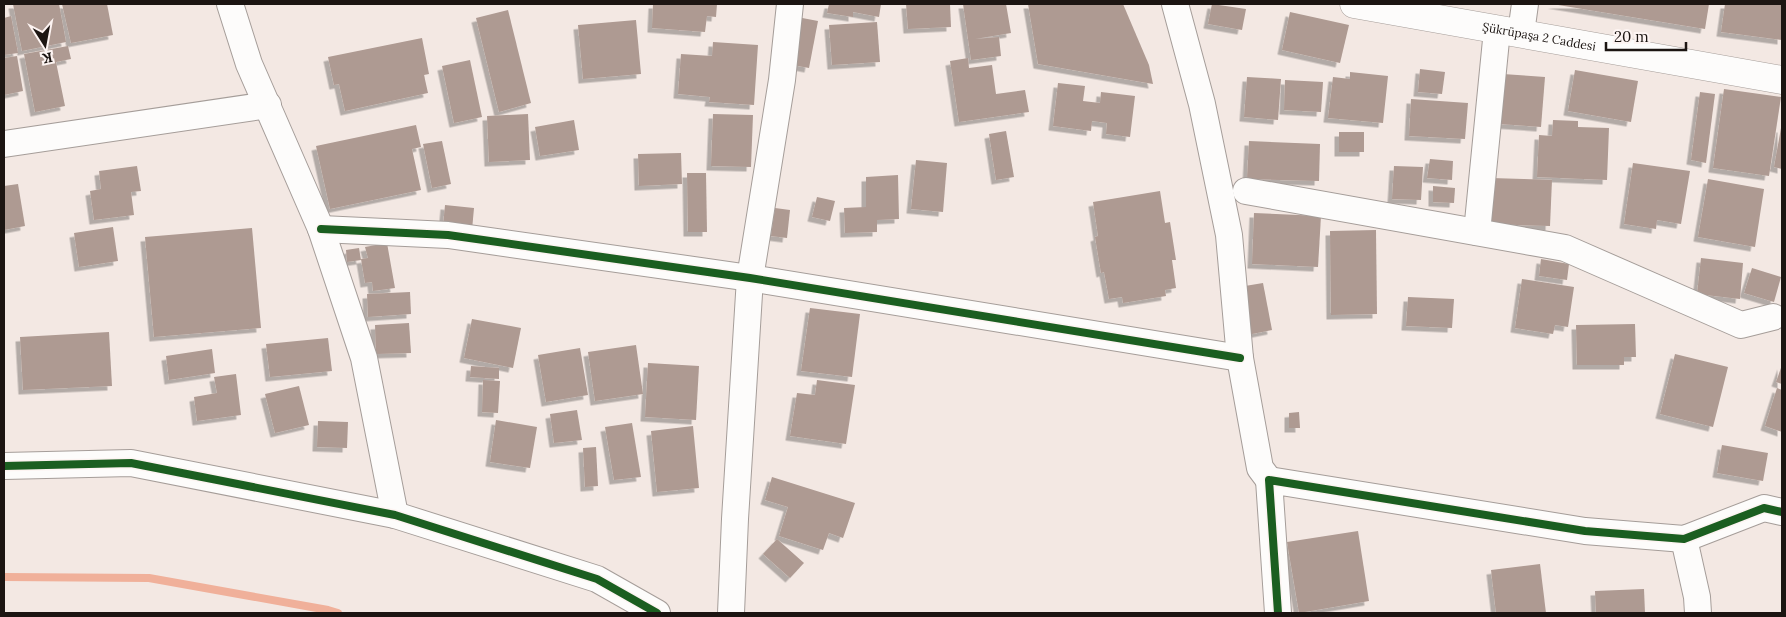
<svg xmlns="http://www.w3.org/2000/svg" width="1786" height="617" font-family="Lora,serif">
<defs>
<filter id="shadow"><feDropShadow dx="-4.5" dy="4.5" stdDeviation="0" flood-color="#0004"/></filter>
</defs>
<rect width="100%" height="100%" fill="#f3e8e3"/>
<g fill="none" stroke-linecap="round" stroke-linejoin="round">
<polyline stroke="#f0b09a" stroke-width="8" points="4,577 149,578 328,610 338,613"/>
</g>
<g fill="#ae9a92" filter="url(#shadow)">
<polygon points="13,4 59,4 66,42 22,51"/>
<polygon points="62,4 107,4 113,35 71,43"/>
<polygon points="653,4 717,4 716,17 707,16 705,32 652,28"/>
<polygon points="829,4 881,4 879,17 853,12 853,17 827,13"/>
<polygon points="906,4 950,4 951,27 908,29"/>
<polygon points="963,4 1006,4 1011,33 975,39 999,37 1001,56 971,60"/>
<polygon points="1028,4 1123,4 1149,65 1153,84 1038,64"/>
<polygon points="1212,4 1246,9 1242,30 1208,24"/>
<polygon points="1552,4 1709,4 1705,29"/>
<polygon points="1725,4 1782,4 1782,40 1721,32"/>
<polygon points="508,10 531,103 499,112 476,18"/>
<polygon points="1290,12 1349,25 1340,63 1282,50"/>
<polygon points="11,16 18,53 4,55 4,18"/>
<polygon points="797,17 818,21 809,68 788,64"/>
<polygon points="636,20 641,74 583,79 578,25"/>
<polygon points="877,22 880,62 832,65 829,25"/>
<polygon points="422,38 429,74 424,75 428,93 345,111 339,84 334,85 328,57"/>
<polygon points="713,42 758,45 754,105 709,102 710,97 678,94 681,54 712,56"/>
<polygon points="68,46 71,59 56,62 65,106 35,112 24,54"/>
<polygon points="17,56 23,91 4,95 4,58"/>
<polygon points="968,58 969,68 992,65 996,94 1025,90 1029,112 959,122 950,61"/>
<polygon points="470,60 482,117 454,123 442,66"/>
<polygon points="1420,69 1445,72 1442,94 1418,92"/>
<polygon points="1575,70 1638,81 1631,122 1568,111"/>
<polygon points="1350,72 1388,76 1383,123 1328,118 1333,77 1350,79"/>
<polygon points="1503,74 1545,77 1541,127 1499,124"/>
<polygon points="1247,77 1281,79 1278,120 1244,117"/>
<polygon points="1285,80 1323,82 1321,112 1284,110"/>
<polygon points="1058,83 1085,86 1083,101 1100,103 1101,92 1135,96 1130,137 1106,134 1107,123 1092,121 1091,131 1053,126"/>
<polygon points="1724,89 1781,97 1769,176 1713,168"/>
<polygon points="1700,92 1715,94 1706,163 1691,160"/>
<polygon points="1411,99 1468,103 1465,139 1409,136"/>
<polygon points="528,114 530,160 489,162 487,116"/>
<polygon points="713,114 753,115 751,167 711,166"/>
<polygon points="574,120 579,150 540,156 535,127"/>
<polygon points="1553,120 1578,121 1578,127 1609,128 1607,180 1537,177 1539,135 1552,136"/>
<polygon points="416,125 421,147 412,149 421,190 330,209 316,146"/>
<polygon points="1781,128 1782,128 1782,169 1774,167"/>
<polygon points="1006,131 1014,177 996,180 989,134"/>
<rect x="1339" y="132" width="25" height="20"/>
<polygon points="442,141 451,184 432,188 423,144"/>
<polygon points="1249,141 1320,144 1319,181 1247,179"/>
<polygon points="681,153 682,184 639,186 638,154"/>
<polygon points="1430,159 1453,161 1452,180 1427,178"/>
<polygon points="916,160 947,163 943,212 911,209"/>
<polygon points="1633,163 1690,171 1681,224 1657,220 1656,229 1624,224"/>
<polygon points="137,166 141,191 131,192 134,215 94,220 90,191 101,189 99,171"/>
<polygon points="1394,166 1423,167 1421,200 1392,199"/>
<polygon points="687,173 706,173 707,232 688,232"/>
<polygon points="898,175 899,219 877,220 877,232 845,233 844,208 866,207 866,177"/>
<polygon points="1491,178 1552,180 1550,226 1489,224"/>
<polygon points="1708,179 1764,189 1755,247 1698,237"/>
<polygon points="18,184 25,226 4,230 4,186"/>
<polygon points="1433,186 1455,188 1454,203 1433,202"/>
<polygon points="1160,191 1165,223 1170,222 1176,260 1172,260 1176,288 1165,290 1166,296 1123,303 1122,297 1109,299 1104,272 1101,273 1095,237 1098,236 1093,202"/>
<polygon points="817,197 835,201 830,221 812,217"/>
<polygon points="445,205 474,208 472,230 443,227"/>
<polygon points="775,208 790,210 787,238 771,236"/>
<polygon points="1254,213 1321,216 1318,267 1252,264"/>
<polygon points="113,227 118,261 79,267 74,233"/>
<polygon points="252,228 261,328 154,337 145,237"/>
<polygon points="1376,230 1377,314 1331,315 1330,231"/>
<polygon points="387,243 395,288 373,291 372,282 365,283 361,259 368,258 365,247"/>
<polygon points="359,248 361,260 347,262 346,250"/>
<polygon points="1701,258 1743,263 1740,299 1697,294"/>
<polygon points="1541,259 1569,264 1567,280 1539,276"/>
<polygon points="1752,268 1781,277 1774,302 1744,293"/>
<polygon points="1522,279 1574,287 1568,327 1555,325 1553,334 1515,328"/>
<polygon points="1263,283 1272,330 1247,335 1239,287"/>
<polygon points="410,292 411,314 368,317 367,294"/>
<polygon points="1408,297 1454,299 1452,328 1406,326"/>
<polygon points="810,308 860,314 852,377 801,371"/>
<polygon points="472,319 521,328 513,368 464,358"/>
<polygon points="409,323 411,353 376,354 375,325"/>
<polygon points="1635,324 1636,357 1624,357 1624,365 1577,365 1576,325"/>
<polygon points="109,332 112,386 23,390 20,337"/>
<polygon points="328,338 332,371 270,377 266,344"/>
<polygon points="636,345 643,394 595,401 588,352"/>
<polygon points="580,348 588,395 546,402 538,355"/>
<polygon points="212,349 215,373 169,380 166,356"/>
<polygon points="1675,354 1728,367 1713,427 1660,414"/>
<polygon points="648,363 699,366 696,420 645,417"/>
<polygon points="1782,365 1782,384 1776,382"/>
<polygon points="471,366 499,368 499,379 470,377"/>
<polygon points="236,374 241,415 197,421 194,397 217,393 214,377"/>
<polygon points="483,380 500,381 498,413 482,412"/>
<polygon points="817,380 855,385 846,444 790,436 797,393 815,395"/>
<polygon points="299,386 309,425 275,433 265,394"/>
<polygon points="1777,388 1782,390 1782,432 1765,426"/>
<polygon points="577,410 582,440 554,443 550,414"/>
<polygon points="1299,412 1300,428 1289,428 1289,413"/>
<polygon points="496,420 537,427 530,468 490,462"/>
<polygon points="318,421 348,422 347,448 317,447"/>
<polygon points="632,423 641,477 614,480 605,427"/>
<polygon points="693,426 699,488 657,492 651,431"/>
<polygon points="1722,445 1768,453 1763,481 1717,473"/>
<polygon points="596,447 598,486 585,487 583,448"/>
<polygon points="772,477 855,503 843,538 829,533 823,550 779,536 788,507 765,500"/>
<polygon points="1358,531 1369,601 1299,613 1287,542"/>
<polygon points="777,539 804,563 790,578 763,554"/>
<polygon points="1540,564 1546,613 1496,613 1491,570"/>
<polygon points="1644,589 1645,613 1596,613 1595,591"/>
</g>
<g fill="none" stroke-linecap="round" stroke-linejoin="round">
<defs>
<g id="minor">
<polyline points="230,4 249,64 321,229 364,358 395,515"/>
<polyline points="1175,4 1202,104 1229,235 1240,358 1260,468 1269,480"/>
<polyline points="1521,33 1525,4"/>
<polyline points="4,144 268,105"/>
<polyline points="1246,191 1565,248 1741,325 1773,317"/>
<polyline points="321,229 448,235 750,278 1240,358"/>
<polyline points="1477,232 1497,30"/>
<polyline points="4,466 131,463 395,515 597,579 657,613"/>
<polyline points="1684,539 1697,597 1698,613"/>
<polyline points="731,613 735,519 750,278 782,80 790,4"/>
<polyline points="1278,613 1269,480 1585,531 1684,539 1764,508 1782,512"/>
</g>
<g id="major">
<path id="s1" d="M1354,4L1782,80"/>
</g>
</defs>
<use href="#minor" stroke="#a59d99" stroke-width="28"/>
<use href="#major" stroke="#a59d99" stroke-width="29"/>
<use href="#minor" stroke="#fdfcfb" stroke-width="26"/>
<use href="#major" stroke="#fdfcfb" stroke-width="28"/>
<defs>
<g id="cycleway">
<polyline points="321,229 448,235 750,278 1240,358"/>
<polyline points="4,466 131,463 395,515 597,579 657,613"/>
<polyline points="1278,613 1269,480 1585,531 1684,539 1764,508 1782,512"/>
</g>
</defs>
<use href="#cycleway" stroke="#fdf4f2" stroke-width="11"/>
<use href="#cycleway" stroke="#1b5e20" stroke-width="8"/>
</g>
<g text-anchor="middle" stroke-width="5" stroke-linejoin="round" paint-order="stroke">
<g font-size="12" fill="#1c1512" stroke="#fdf4f2">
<text dy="4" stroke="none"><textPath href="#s1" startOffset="188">Şükrüpaşa 2 Caddesi</textPath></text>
</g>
</g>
<rect width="1786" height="617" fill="none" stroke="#1c1512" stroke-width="10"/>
<g transform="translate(45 45) rotate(169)" stroke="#fdf4f2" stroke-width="4" paint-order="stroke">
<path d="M0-4L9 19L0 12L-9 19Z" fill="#1c1512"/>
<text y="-8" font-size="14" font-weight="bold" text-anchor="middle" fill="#1c1512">K</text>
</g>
<path d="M1606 42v8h80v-8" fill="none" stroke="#1c1512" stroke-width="2.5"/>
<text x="1614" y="42" font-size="15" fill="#1c1512" stroke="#fdf4f2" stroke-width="4" paint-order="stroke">20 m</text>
</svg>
